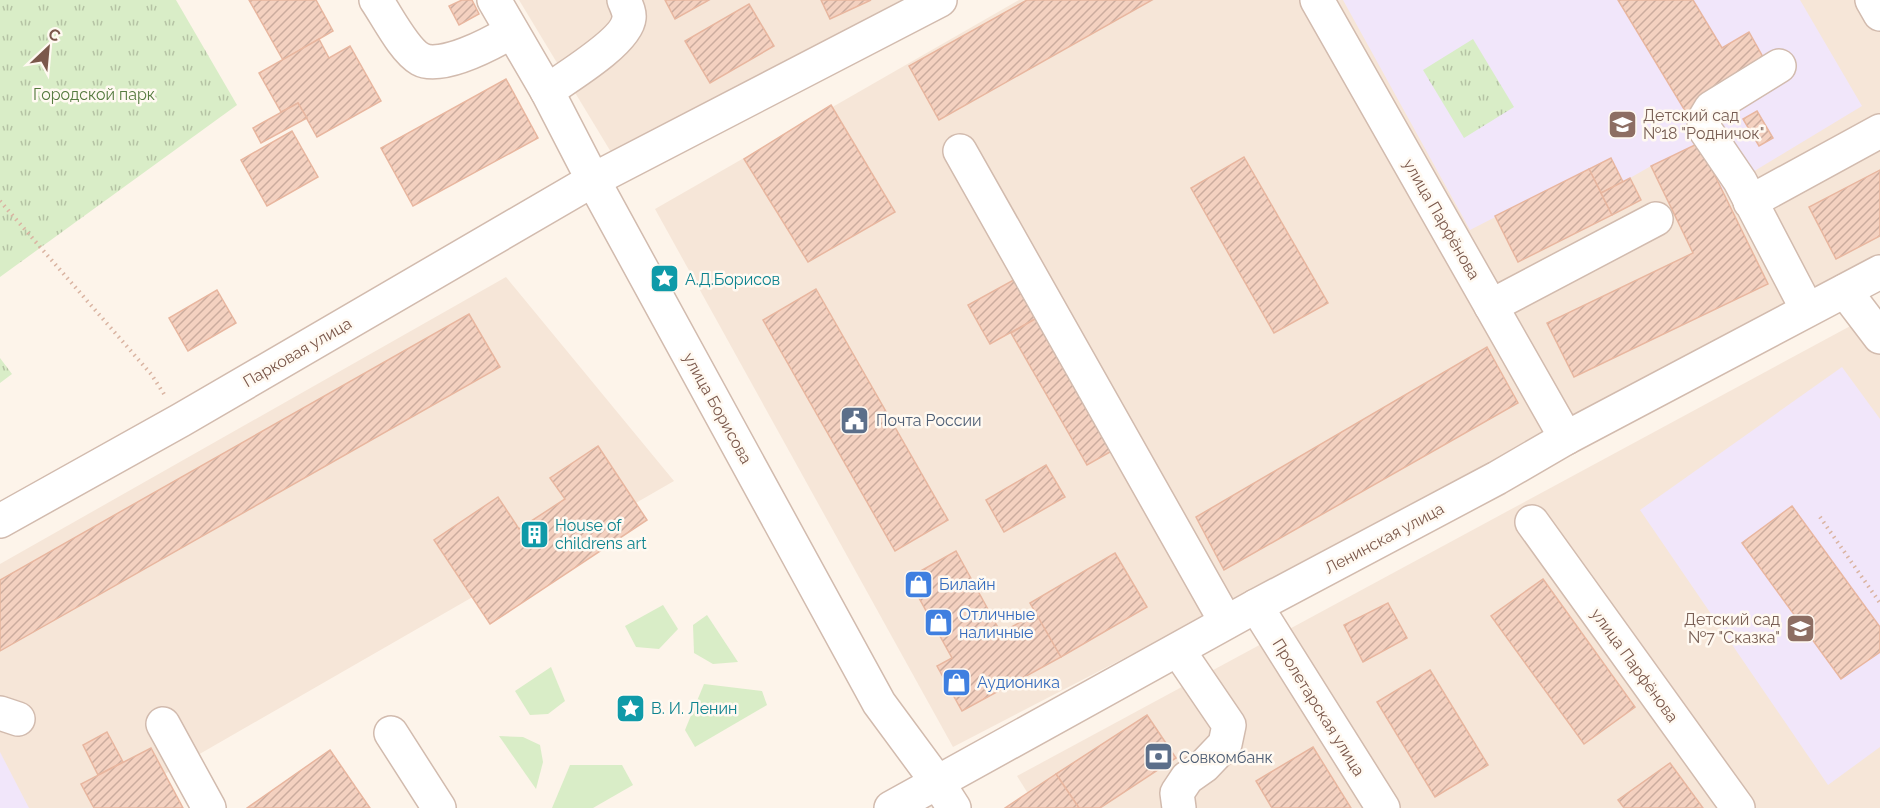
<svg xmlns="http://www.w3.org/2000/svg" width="1880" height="808" font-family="Raleway,sans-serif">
<defs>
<pattern id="park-tufts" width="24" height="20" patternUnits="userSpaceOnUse" patternTransform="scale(1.5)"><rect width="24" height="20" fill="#d9edc7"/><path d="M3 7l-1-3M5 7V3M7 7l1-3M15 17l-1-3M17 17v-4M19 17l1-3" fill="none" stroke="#b5c3a4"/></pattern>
<pattern id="building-hatch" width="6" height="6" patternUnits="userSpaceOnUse" patternTransform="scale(1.5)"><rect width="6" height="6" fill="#f4d1c0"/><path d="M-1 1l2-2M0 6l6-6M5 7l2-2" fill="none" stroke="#cbac9e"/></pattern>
</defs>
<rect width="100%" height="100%" fill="#fdf4ea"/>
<g fill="#f6e6d8">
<polygon points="519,0 906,0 620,167"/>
<polygon points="1019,0 1880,0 1880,266 953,747 655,209"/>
<polygon points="506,277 674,481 151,782 165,808 0,808 0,564"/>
<polygon points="1880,310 1880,808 1037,808 1017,776"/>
</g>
<g fill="#f1e6fa">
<polygon points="1343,0 1800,0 1862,106 1723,190 1700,143 1651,166 1623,182 1610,158 1470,230"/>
<polygon points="1842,367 1880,419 1880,747 1828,785 1640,510"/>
<polygon points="0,752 29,808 0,808"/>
</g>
<g fill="#d9edc7">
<polygon points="663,605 678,629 659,649 636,647 625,626"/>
<polygon points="707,615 738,662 713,664 694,653 693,625"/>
<polygon points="551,667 565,701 548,714 530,715 515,691"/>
<polygon points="704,684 762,691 767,705 695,747 685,730"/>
<polygon points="499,736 523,737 540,745 543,762 536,789"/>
<polygon points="570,765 622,765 633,785 593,808 552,808"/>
</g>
<g fill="url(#park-tufts)">
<polygon points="0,0 176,0 237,105 0,277"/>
<polygon points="1473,39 1514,107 1464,138 1423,70"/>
<polygon points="0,358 12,374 0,383"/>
</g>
<g fill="url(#building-hatch)" stroke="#e8b69f" stroke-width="1.5">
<polygon points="249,0 316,0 333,31 283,60"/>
<polygon points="462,0 472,0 479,14 459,25 449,6"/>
<polygon points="665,0 709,0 675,19"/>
<polygon points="821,0 871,0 830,19"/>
<polygon points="1027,0 1152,0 939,120 909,66"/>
<polygon points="1618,0 1693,0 1722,48 1749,32 1768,66 1687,114"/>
<polygon points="749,4 774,46 710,83 685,41"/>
<polygon points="319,39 329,58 350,46 381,101 317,137 298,103 281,112 259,73"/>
<polygon points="506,79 538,138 413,206 381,148"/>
<polygon points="298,103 307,118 261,143 253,128"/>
<polygon points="831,105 895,212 808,262 744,159"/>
<polygon points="1757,111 1773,138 1759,146 1743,119"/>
<polygon points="292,131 318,177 267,206 241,160"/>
<polygon points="1699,143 1768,284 1574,377 1547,323 1693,253 1651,166"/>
<polygon points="1244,157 1328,303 1274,333 1191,188"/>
<polygon points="1611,158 1623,182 1601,193 1589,169"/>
<polygon points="1589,169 1612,215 1518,262 1495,216"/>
<polygon points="1880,170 1880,236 1836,259 1809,207"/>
<polygon points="1630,178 1641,200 1612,215 1601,193"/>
<polygon points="1021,276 1042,315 990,344 968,305"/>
<polygon points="816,289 948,520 895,551 763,320"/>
<polygon points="217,290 236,323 188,351 169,318"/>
<polygon points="469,314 500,367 0,651 0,580"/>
<polygon points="1042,315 1119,447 1087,465 1011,333"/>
<polygon points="1487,347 1518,403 1224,570 1196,517"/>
<polygon points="598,446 647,520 490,624 434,540 498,497 519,529 565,499 550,478"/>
<polygon points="1046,465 1065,497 1004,532 986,500"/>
<polygon points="1792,506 1880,627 1880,652 1841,679 1742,543"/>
<polygon points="956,551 1001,633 1036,613 1061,657 962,711 937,666 952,658 908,578"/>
<polygon points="1115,553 1147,607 1061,657 1030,603"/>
<polygon points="1543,579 1635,707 1584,744 1491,616"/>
<polygon points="1388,603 1407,638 1363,662 1344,625"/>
<polygon points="1430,670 1488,765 1435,797 1377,702"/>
<polygon points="1147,715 1176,758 1100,808 1079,808 1056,774"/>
<polygon points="107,732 123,762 98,775 83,745"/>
<polygon points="1313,747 1351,808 1272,808 1256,781"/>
<polygon points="151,748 183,808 94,808 81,784"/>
<polygon points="330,750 370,808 247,808"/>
<polygon points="1670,763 1703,808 1624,808 1618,800"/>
<polygon points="1056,774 1079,808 1005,808"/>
</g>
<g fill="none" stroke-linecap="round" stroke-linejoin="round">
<defs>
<g id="minor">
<path d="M376,0C387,16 404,50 420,59C441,71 492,43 511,32"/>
<polyline points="494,0 547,91 593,180 879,703 938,783 954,808"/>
<polyline points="1317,0 1566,438"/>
<polyline points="1872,0 1880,14"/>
<polyline points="1779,66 1711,108 1705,118 1704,128 1740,181 1807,309"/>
<path d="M547,91C567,77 627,41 629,18C630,13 626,5 624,0"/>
<polyline points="960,151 1226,622"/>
<polyline points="1750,202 1880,131"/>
<polyline points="1845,291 1880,337"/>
<polyline points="1491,306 1656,219"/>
<polyline points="0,521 181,420 593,180 940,0"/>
<polyline points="1532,522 1738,808"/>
<polyline points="1256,606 1383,808"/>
<polyline points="1178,650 1229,725 1225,744 1204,766 1187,778 1177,793 1179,808"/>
<polyline points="0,713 18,719"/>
<polyline points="163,724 209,808"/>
<polyline points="391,733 439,808"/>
<polyline points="891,808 1256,606 1497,478 1566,438 1880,272"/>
</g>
</defs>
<use href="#minor" stroke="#d2bbae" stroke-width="36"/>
<g stroke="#dab4a2" stroke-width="4" stroke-dasharray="1.5 4.5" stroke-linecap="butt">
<polyline points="0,201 151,374 164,394"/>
<polyline points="1820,517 1880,603"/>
</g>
<use href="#minor" stroke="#fff" stroke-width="33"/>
</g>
<defs>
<symbol id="school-square" viewBox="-11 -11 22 22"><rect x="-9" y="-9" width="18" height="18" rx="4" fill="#8d6e63" stroke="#fff9f1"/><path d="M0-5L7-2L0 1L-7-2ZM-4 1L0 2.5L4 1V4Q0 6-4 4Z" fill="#fff"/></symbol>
<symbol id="sight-square" viewBox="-11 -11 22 22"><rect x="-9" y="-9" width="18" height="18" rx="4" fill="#0f9aa8" stroke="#fff9f1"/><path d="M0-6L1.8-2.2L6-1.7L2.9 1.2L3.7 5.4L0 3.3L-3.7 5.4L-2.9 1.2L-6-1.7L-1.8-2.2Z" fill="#fff"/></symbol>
<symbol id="civic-square" viewBox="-11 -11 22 22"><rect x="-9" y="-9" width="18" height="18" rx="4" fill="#5c6f8a" stroke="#fff9f1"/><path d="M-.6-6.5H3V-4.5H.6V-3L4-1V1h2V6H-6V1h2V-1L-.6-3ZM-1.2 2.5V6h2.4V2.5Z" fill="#fff"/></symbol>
<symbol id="building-square" viewBox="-11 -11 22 22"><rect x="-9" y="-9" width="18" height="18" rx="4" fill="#0f9aa8" stroke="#fff9f1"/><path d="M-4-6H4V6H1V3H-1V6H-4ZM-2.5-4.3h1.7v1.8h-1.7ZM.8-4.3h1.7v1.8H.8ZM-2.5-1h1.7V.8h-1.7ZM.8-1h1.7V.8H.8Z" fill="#fff"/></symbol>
<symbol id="shop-square" viewBox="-11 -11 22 22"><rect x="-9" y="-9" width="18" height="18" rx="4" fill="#3f7fe0" stroke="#fff9f1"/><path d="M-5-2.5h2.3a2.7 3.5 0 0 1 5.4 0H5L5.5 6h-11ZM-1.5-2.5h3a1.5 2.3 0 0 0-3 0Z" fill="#fff"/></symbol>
<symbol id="bank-square" viewBox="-11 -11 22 22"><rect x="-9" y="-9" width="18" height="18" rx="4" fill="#5c6f8a" stroke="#fff9f1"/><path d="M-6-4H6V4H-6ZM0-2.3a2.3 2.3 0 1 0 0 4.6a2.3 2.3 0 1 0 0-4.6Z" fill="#fff"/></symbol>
</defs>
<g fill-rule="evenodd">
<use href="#school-square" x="1606" y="108" width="33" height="33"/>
<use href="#sight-square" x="648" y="262" width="33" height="33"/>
<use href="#civic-square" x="838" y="404" width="33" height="33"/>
<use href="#building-square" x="518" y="518" width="33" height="33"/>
<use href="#shop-square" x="902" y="568" width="33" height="33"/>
<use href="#shop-square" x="922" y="606" width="33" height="33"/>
<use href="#school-square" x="1784" y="612" width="33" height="33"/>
<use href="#shop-square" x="940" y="666" width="33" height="33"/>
<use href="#sight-square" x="614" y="692" width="33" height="33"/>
<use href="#bank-square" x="1142" y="740" width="33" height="33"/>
</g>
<g text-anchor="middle" stroke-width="5" stroke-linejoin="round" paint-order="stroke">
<g font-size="16" fill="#557a3f" stroke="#fff9f1">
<text x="94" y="100">Городской парк</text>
</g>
<g font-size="16" fill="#785e54" stroke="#fff9f1" text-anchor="start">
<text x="1643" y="121">Детский сад<tspan x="1643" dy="18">№18 "Родничок"</tspan></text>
<text x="1780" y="625" text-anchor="end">Детский сад<tspan x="1780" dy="18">№7 "Сказка"</tspan></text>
</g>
<g font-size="16" fill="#7b584b" stroke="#fff9f1">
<text transform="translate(1442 219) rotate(60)" y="6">улица Парфёнова</text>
<text transform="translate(297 352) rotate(-30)" y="6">Парковая улица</text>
<text transform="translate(718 408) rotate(61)" y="6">улица Борисова</text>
<text transform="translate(1384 538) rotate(-28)" y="6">Ленинская улица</text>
<text transform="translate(1635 665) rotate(54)" y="6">улица Парфёнова</text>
<text transform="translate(1319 707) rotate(58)" y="6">Пролетарская улица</text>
</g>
<g font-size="16" fill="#0d838f" stroke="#fff9f1" text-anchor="start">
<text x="685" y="285">А.Д.Борисов</text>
<text x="555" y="531">House of<tspan x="555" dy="18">childrens art</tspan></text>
<text x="651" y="714">В. И. Ленин</text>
</g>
<g font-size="16" fill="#4e5e75" stroke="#fff9f1" text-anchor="start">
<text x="876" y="426">Почта России</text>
<text x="1179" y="763">Совкомбанк</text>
</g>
<g font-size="16" fill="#366cbe" stroke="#fff9f1" text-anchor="start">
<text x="939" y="590">Билайн</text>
<text x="959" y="620">Отличные<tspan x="959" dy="18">наличные</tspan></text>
<text x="977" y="688">Аудионика</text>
</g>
</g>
<g transform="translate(48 48) rotate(26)" stroke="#fff9f1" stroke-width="4.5" paint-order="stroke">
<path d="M0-4.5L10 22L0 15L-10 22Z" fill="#7b584b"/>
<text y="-9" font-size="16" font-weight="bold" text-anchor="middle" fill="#7b584b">С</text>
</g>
</svg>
